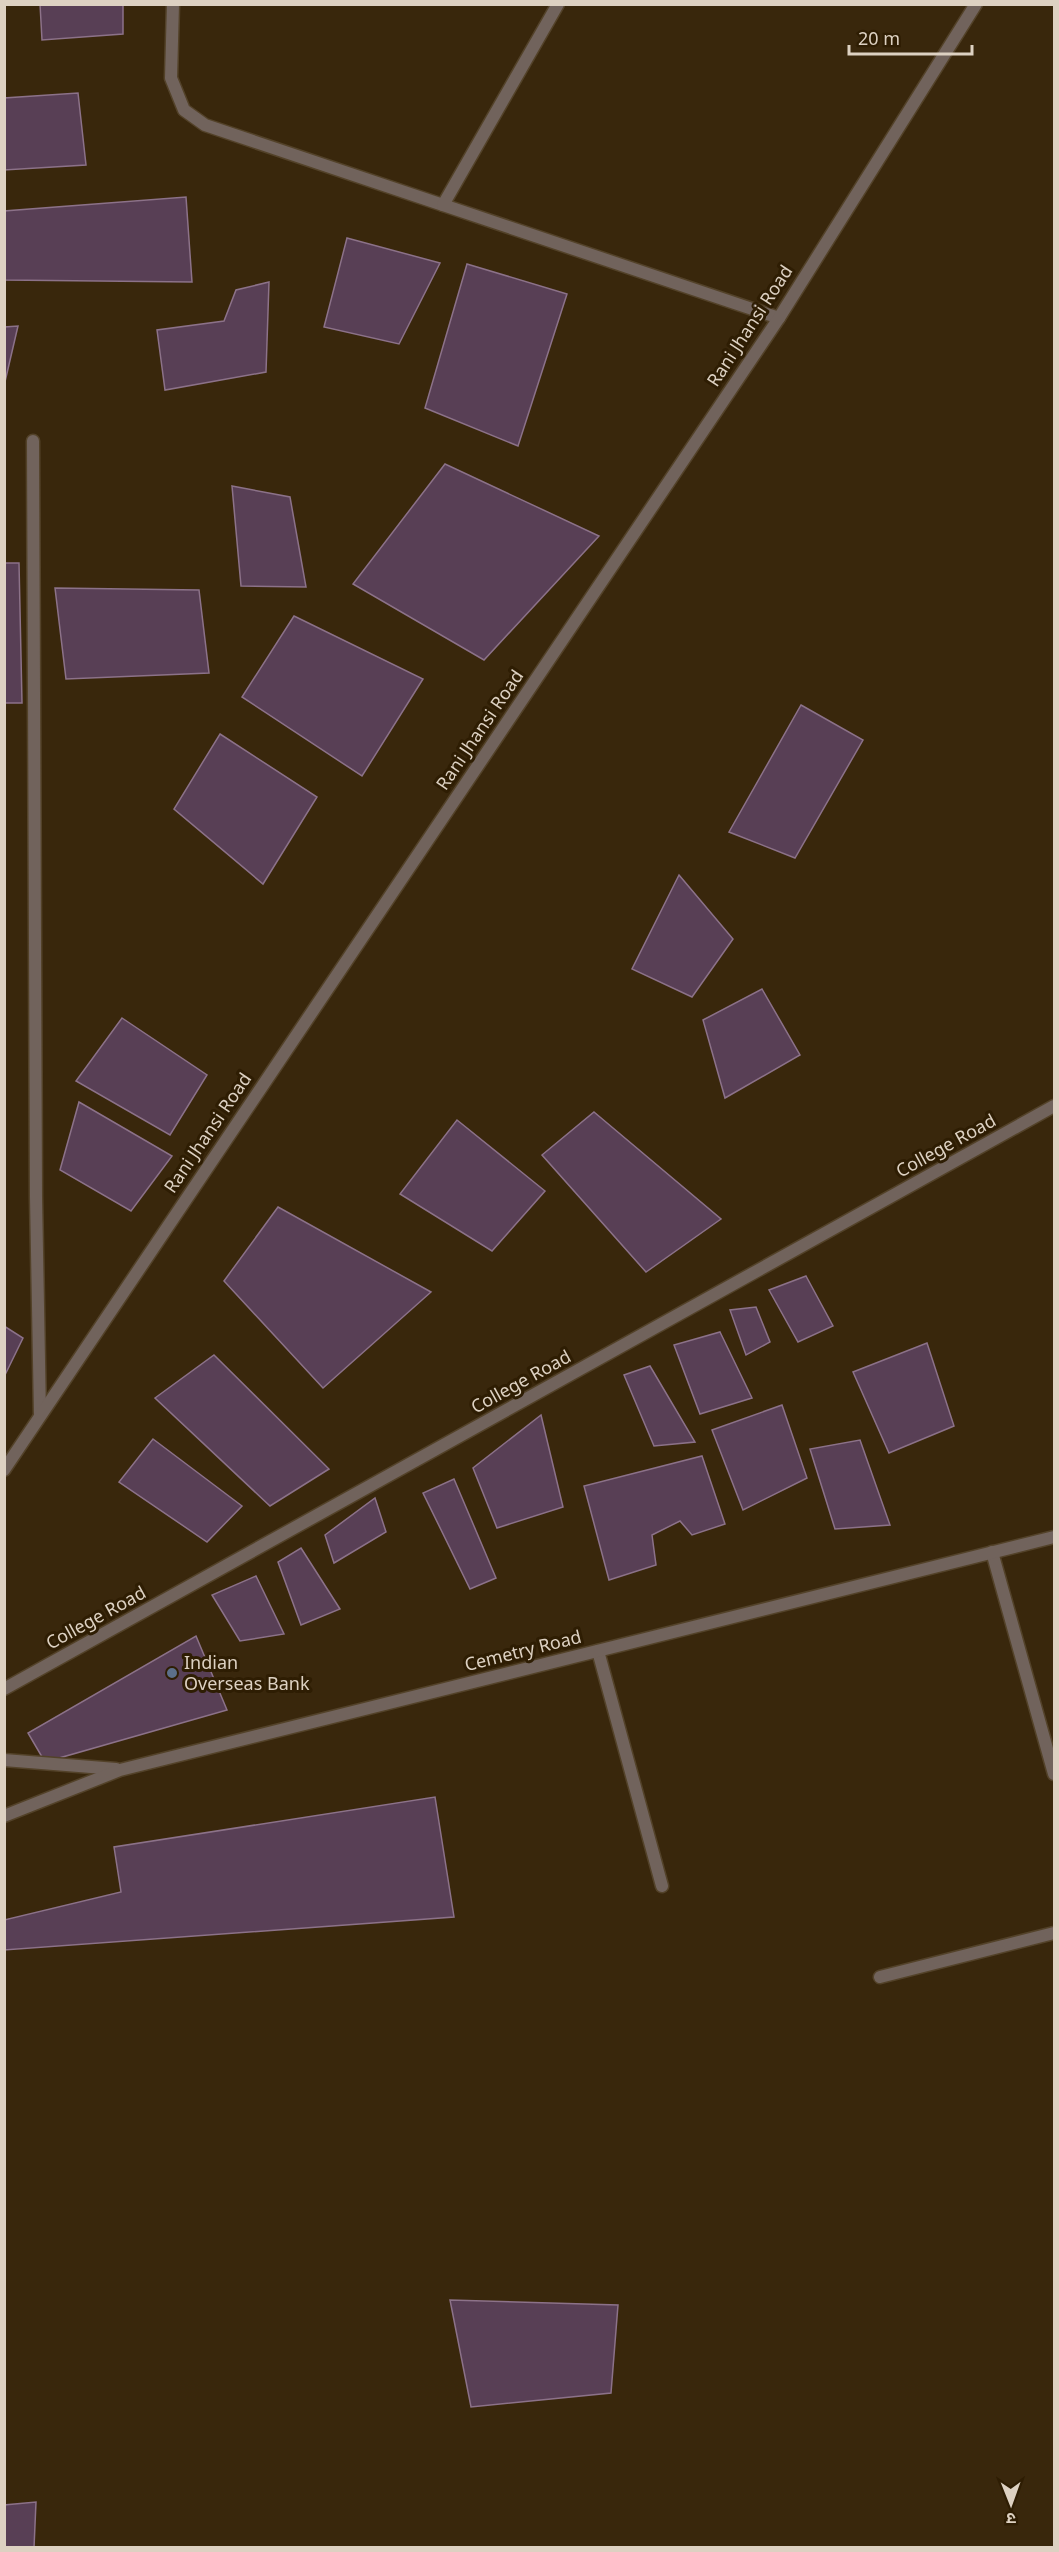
<svg xmlns="http://www.w3.org/2000/svg" width="1059" height="2552" font-family="'Noto Sans','Noto Sans Devanagari',sans-serif">
<rect width="100%" height="100%" fill="#39270c"/>
<g fill="#583f55" stroke="#8c7289" stroke-width="1.5">
<polygon points="40,4 123,4 123,34 42,40"/>
<polygon points="78,93 86,165 4,170 4,98"/>
<polygon points="186,197 192,282 4,280 4,211"/>
<polygon points="347,238 440,263 399,344 324,327"/>
<polygon points="467,264 567,294 518,446 425,408"/>
<polygon points="269,282 266,372 165,390 157,330 224,321 236,290"/>
<polygon points="18,326 4,386 4,327"/>
<polygon points="445,464 599,536 484,660 353,584"/>
<polygon points="232,486 290,497 306,587 241,586"/>
<polygon points="4,563 19,563 22,703 4,703"/>
<polygon points="55,588 199,590 209,673 66,679"/>
<polygon points="294,616 423,679 362,776 242,697"/>
<polygon points="801,705 863,740 795,858 729,832"/>
<polygon points="220,734 317,797 263,884 174,809"/>
<polygon points="679,875 733,939 692,997 632,969"/>
<polygon points="762,989 800,1055 725,1098 703,1020"/>
<polygon points="122,1018 207,1075 170,1135 76,1081"/>
<polygon points="79,1102 172,1156 131,1211 60,1170"/>
<polygon points="594,1112 721,1219 646,1272 542,1155"/>
<polygon points="457,1120 545,1191 492,1251 400,1194"/>
<polygon points="278,1207 431,1292 323,1388 224,1281"/>
<polygon points="806,1276 833,1326 798,1342 769,1290"/>
<polygon points="756,1307 770,1342 746,1355 730,1310"/>
<polygon points="4,1326 23,1338 4,1377"/>
<polygon points="720,1332 752,1398 700,1414 674,1345"/>
<polygon points="927,1343 954,1426 889,1453 853,1372"/>
<polygon points="214,1355 329,1469 270,1506 155,1398"/>
<polygon points="650,1366 695,1442 654,1446 624,1375"/>
<polygon points="782,1405 807,1478 743,1510 712,1430"/>
<polygon points="541,1415 563,1507 497,1528 473,1468"/>
<polygon points="153,1439 242,1506 207,1542 119,1482"/>
<polygon points="860,1440 890,1525 835,1529 810,1449"/>
<polygon points="702,1456 725,1524 692,1535 680,1521 652,1535 656,1565 609,1580 584,1486"/>
<polygon points="454,1479 496,1578 470,1589 423,1493"/>
<polygon points="375,1498 386,1532 334,1563 325,1535"/>
<polygon points="301,1548 340,1609 301,1625 278,1562"/>
<polygon points="256,1576 284,1634 240,1641 212,1595"/>
<polygon points="196,1636 227,1710 45,1762 28,1733"/>
<polygon points="435,1797 454,1917 4,1950 4,1920 121,1892 114,1847"/>
<polygon points="450,2300 618,2305 611,2393 471,2407"/>
<polygon points="36,2502 34,2548 4,2548 4,2505"/>
</g>
<g fill="none" stroke-linecap="round" stroke-linejoin="round">
<defs>
<g id="minor">
<polyline points="173,4 171,78 184,110 205,125 443,205"/>
<polyline points="558,4 443,205 779,318"/>
<polyline points="33,441 36,1197 40,1415"/>
<polyline points="992,1552 1054,1774"/>
<polyline points="598,1651 662,1886"/>
<polyline points="880,1977 1054,1933"/>
</g>
<g id="tertiary">
<polyline points="4,1470 779,318 976,4"/>
<polyline points="4,1689 1054,1106"/>
<polyline points="4,1760 116,1769"/>
<polyline points="4,1816 120,1770 1054,1537"/>
</g>
</defs>
<use href="#minor" stroke="#534229" stroke-width="15"/>
<use href="#tertiary" stroke="#534229" stroke-width="15"/>
<use href="#minor" stroke="#71635c" stroke-width="12"/>
<use href="#tertiary" stroke="#71635c" stroke-width="12"/>
</g>
<circle fill="#5c6f8a" stroke="#2e1d03" stroke-width="2" cx="172" cy="1673" r="6"/>
<g text-anchor="middle" stroke-width="6" stroke-linejoin="round" paint-order="stroke">
<g font-size="18" fill="#ddd1c2" stroke="#2e1d03">
<text transform="translate(750 326) rotate(-57)" y="6">Rani Jhansi Road</text>
<text transform="translate(480 730) rotate(-56)" y="6">Rani Jhansi Road</text>
<text transform="translate(208 1133) rotate(-56)" y="6">Rani Jhansi Road</text>
<text transform="translate(946 1146) rotate(-29)" y="6">College Road</text>
<text transform="translate(521 1382) rotate(-29)" y="6">College Road</text>
<text transform="translate(96 1618) rotate(-29)" y="6">College Road</text>
<text transform="translate(523 1651) rotate(-14)" y="6">Cemetry Road</text>
</g>
<g font-size="18" fill="#ddd1c2" stroke="#2e1d03" text-anchor="start">
<text x="184" y="1669">Indian<tspan x="184" dy="21">Overseas Bank</tspan></text>
</g>
</g>
<rect width="1059" height="2552" fill="none" stroke="#ddd1c2" stroke-width="12"/>
<g transform="translate(1011 2504) rotate(179)" stroke="#2e1d03" stroke-width="4.5" paint-order="stroke">
<path d="M0-4.5L10 22L0 15L-10 22Z" fill="#ddd1c2"/>
<text y="-9" font-size="16" font-weight="bold" text-anchor="middle" fill="#ddd1c2">उ</text>
</g>
<path d="M849 45v9h123v-9" fill="none" stroke="#ddd1c2" stroke-width="3"/>
<text x="858" y="45" font-size="18" fill="#ddd1c2" stroke="#2e1d03" stroke-width="4.5" paint-order="stroke">20 m</text>
</svg>
